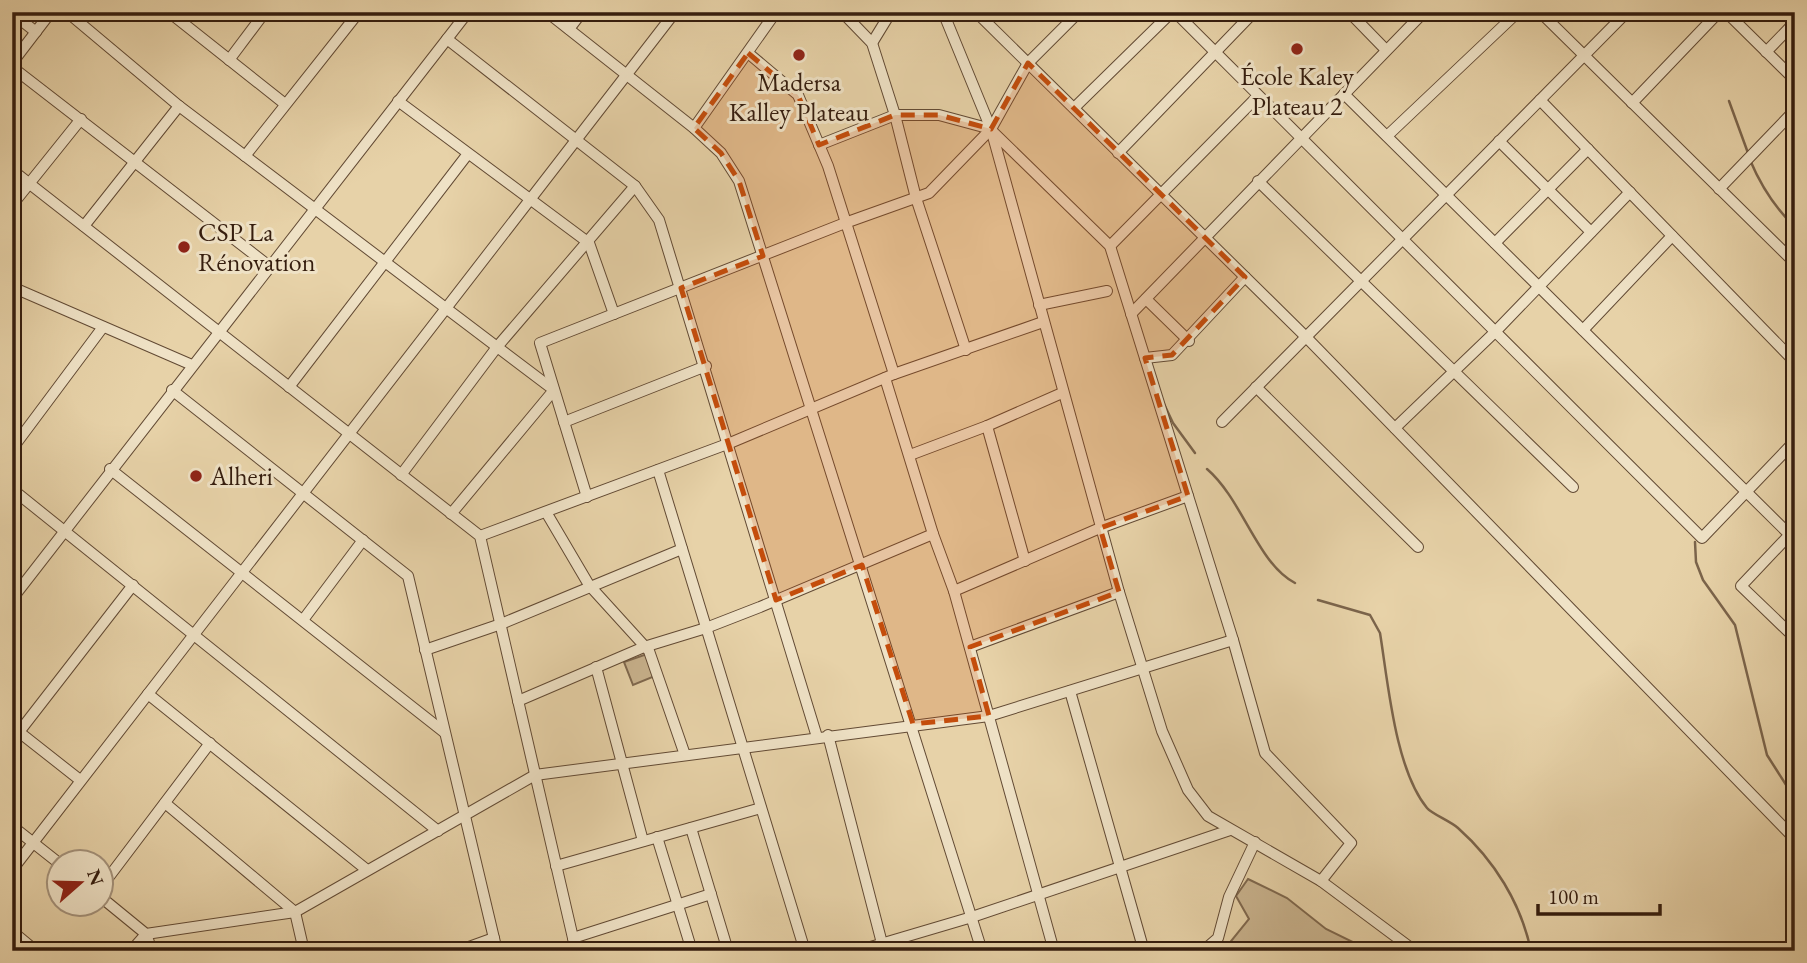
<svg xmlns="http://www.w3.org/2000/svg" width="1807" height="963" font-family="'EB Garamond',serif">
<rect width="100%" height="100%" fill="#e7d2a8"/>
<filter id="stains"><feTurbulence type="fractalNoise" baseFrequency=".00286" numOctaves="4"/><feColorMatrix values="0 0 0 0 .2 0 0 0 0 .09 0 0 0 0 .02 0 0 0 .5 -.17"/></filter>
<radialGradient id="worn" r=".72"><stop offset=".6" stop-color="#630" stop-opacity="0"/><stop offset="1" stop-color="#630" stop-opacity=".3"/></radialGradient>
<g fill="#c9b38e" stroke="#7f684e" stroke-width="2">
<polygon points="647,654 655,676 633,685 624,662"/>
<polygon points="1248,879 1287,898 1326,929 1371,951 1223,951 1249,919 1236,896"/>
</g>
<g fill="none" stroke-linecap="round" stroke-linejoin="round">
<g stroke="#7b644b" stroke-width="2.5">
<polyline points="1729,101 1748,153"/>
<path d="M1750,160C1761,186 1774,207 1795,227"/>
<polyline points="1164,404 1173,423 1195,453"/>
<path d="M1207,469C1243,500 1257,563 1295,583"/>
<polyline points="1695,542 1696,562 1703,580 1735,625 1767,755 1795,799"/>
<path d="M1318,600L1370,615L1380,633C1388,682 1395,769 1427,808C1432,814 1450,821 1458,828C1494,860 1521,903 1531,951"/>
</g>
<defs>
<g id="minor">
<polyline points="67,12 179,106 554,390 451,514"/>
<polyline points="169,12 285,104"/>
<polyline points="547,12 694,128 721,153 739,181 982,951"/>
<polyline points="842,12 872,43 895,115 916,198 966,350"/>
<polyline points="943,12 991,129 1119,592 1162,731 1188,790 1208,816 1321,881 1415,951"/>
<polyline points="976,12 1306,337 1795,839"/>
<polyline points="1175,12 1702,538 1795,441"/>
<polyline points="1349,12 1386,50"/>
<polyline points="1540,12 1795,263"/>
<polyline points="1726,12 1795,80"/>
<polyline points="12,13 36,32"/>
<polyline points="569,29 582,12"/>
<polyline points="447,39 635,186 659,220 817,737"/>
<polyline points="872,43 891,12"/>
<polyline points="1766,52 1795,22"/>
<polyline points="748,53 798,95 828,166 894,374"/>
<polyline points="229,60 265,12"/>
<polyline points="12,63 51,12"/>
<polyline points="12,67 269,266"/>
<polyline points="1344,94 1795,540"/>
<polyline points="1540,100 1795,362"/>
<polyline points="398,101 589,243 614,314"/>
<polyline points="1632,103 1719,12"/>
<polyline points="1074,108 1172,12"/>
<polyline points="694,128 776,12"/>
<polyline points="991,130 1110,246 1233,640 1265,753 1351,843 1321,881"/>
<polyline points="1387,136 1518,12"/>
<polyline points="1499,141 1591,232"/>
<polyline points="819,145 895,115 939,115 991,129 1028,63 1079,12"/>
<polyline points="1118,153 1254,12"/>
<polyline points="245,156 359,12"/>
<polyline points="12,170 480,536 576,951"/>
<polyline points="1258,181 1573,487"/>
<polyline points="1719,189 1795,110"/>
<polyline points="12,205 81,119"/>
<polyline points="84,226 179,106"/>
<polyline points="1495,243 1588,149"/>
<polyline points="1110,246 1258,96"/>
<polyline points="12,287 192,365"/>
<polyline points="1146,299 1189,341"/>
<polyline points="1039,305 1107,291"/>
<polyline points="1131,314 1424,12"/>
<polyline points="1583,330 1672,236"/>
<polyline points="1145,358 1172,355 1245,277"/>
<polyline points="885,378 933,534 954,591 1054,951"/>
<polyline points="289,387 467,155"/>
<polyline points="1256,387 1418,547"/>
<polyline points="172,390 408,576 497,951"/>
<polyline points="564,422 706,366"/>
<polyline points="1222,422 1627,12"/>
<polyline points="987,426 1025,561"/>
<polyline points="1395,428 1495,332 1630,192"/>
<polyline points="12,449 103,327"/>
<polyline points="910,455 987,426 1062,393"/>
<polyline points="110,469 444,732"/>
<polyline points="658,470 805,951"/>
<polyline points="401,475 497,347 635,186"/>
<polyline points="12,489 438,831"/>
<polyline points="587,497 540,343 845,223 929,193 991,129"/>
<polyline points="546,512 589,585 649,651 685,755"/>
<polyline points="1795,529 1741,586 1795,638"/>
<polyline points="480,536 730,443 894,374 1043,322"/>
<polyline points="954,591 1100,528 1188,496"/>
<polyline points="12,599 468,12"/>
<polyline points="303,620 363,540"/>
<polyline points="970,647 1119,592"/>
<polyline points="425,650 501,624 682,549"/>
<polyline points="596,667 643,841"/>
<polyline points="1070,691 1144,951"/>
<polyline points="148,694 367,870"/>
<polyline points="518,701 644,647 706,628 760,607 933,534"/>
<polyline points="828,735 884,951"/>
<polyline points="80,780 19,732 133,585"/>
<polyline points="165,803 295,912 304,951"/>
<polyline points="12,826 60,864"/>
<polyline points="691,828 728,951"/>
<polyline points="657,837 692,951"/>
<polyline points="556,866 761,808"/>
<polyline points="12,870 675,12"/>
<polyline points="102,886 210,743"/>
<polyline points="102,898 146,934 295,912 535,775 989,716 1233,640"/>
<polyline points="12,931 36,951"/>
<polyline points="573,938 711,894"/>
<polyline points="131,951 146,934 152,951"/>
<polyline points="458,951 494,938"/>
<polyline points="857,951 972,917 1230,830"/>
<polyline points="1127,951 1142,945"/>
<polyline points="1203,951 1218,938 1229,897 1255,842"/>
</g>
</defs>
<use href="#minor" stroke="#624a34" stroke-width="12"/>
<use href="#minor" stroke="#efe2c6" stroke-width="10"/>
</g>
<path fill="#c44d0c" fill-opacity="0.2" stroke="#c44d0c" stroke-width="5" stroke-dasharray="14 9" stroke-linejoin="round" d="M748,53L798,95L819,145L895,115H939L991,129L1028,63L1245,277L1172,355L1145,358L1188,496L1100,528L1119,592L970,647L989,716L913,724L862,565L776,600L681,288L763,256L739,181L721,153L694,128Z"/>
<g fill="#8f2418" stroke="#efe2c6" stroke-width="2.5">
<circle cx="1297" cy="49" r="7"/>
<circle cx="799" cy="55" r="7"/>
<circle cx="184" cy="247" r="7"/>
<circle cx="196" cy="476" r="7"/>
</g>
<g text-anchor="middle" stroke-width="6" stroke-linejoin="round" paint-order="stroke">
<g font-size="26" fill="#351d0e" stroke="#efe2c6">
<text x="1297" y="85">École Kaley<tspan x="1297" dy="30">Plateau 2</tspan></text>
<text x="799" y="91">Madersa<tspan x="799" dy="30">Kalley Plateau</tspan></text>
<text x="198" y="241" text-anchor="start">CSP La<tspan x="198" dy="30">Rénovation</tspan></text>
<text x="210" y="485" text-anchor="start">Alheri</text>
</g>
</g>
<rect width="1807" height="963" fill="none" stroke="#e7d2a8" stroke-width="42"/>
<rect x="14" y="14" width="1779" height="935" fill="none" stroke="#351d0e" stroke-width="3.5"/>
<rect x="21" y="21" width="1765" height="921" fill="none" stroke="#351d0e" stroke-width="2"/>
<g transform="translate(80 883) rotate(70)"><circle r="33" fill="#efe2c6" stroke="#a5937c" stroke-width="2"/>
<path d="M0-5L12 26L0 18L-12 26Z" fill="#8f2418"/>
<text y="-10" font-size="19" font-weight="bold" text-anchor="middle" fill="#351d0e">N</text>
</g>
<path d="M1538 904v10h122v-10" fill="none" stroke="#351d0e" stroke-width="3.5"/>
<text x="1548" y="904" font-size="21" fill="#351d0e" stroke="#efe2c6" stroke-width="5" paint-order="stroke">100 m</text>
<rect width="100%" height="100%" filter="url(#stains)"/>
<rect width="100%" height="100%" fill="url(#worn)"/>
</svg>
